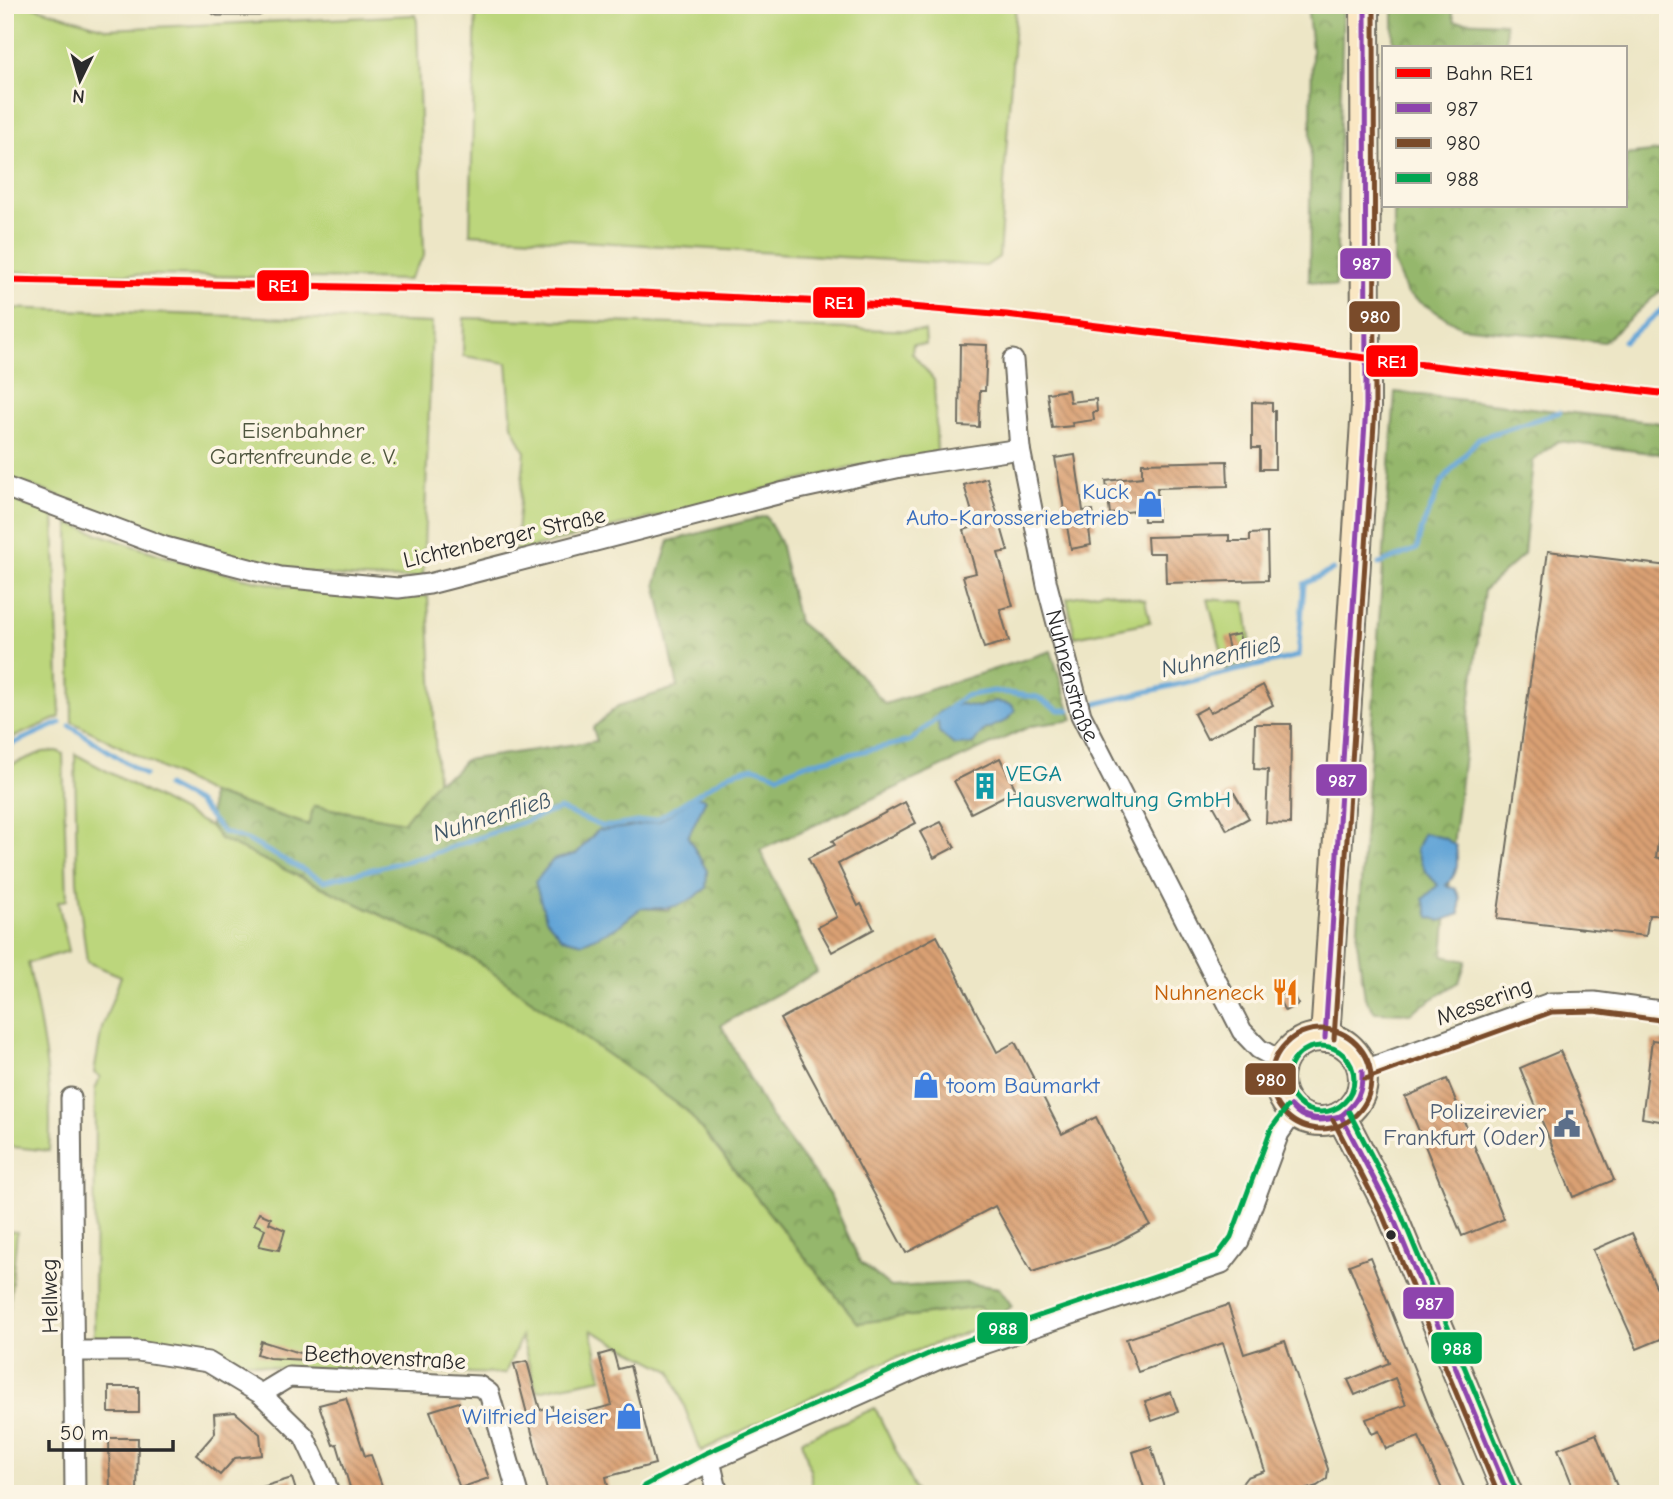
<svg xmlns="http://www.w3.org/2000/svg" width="1673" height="1499" font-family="'Comic Neue',sans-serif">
<defs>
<pattern id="forest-crowns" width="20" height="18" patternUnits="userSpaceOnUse" patternTransform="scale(1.75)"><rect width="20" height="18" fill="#95b76c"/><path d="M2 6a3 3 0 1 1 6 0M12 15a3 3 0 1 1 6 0" fill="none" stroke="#7a9559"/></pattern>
<pattern id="building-back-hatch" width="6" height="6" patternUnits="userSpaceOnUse" patternTransform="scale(1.75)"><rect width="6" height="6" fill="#daa073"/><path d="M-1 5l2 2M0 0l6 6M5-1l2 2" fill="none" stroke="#b1835f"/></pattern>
</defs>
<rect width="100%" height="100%" fill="#fcf5e5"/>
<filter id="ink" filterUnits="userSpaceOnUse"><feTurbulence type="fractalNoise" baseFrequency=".0143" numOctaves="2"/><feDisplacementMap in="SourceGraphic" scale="14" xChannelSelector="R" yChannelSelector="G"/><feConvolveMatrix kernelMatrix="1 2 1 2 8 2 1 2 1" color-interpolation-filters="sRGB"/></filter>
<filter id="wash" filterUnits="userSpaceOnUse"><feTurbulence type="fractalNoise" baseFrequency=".00686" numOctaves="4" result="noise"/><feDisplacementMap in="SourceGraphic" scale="28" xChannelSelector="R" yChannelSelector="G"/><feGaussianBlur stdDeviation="1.57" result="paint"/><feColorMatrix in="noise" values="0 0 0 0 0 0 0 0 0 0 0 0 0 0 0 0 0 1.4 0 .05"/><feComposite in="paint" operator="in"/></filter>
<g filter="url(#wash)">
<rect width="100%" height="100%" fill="#ede6c6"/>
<g fill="#bcd67c" stroke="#748054" stroke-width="2">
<polygon points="5,5 28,5 108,29 415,15 417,21 424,256 408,280 5,272"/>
<polygon points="476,5 1016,5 999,257 986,266 470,234"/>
<path d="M5,308L432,323L423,577C288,591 130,522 5,476Z"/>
<polygon points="464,318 925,331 926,345 913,344 912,353 934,380 937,452 858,466 515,552 525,452 512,425 507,363 463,356"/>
<polygon points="5,497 54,515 60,717 5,741"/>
<path d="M69,523C163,558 259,588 358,597C381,598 405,596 428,596L437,780L404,822L315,806L309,825L210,793L72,722Z"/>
<polygon points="1105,591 1145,600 1150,622 1075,637 1067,598"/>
<polygon points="1208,599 1245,602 1253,662 1226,669"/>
<path d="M57,751L63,754L67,900L58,902L69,951L28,963C41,1027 54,1086 49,1151L5,1146V767L43,752Z"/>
<polygon points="75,754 211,827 220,839 472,958 686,1110 858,1323 981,1307 989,1324 875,1366 701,1451 671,1371 591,1330 602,1378 537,1391 521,1337 505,1374 276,1368 178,1345 94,1341 95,1090 100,1077 94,1073 102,1028 121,976 87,962 77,881"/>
<polygon points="5,1231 17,1232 6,1340 5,1340"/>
<polygon points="875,1408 917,1494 811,1494 811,1474 802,1440"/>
</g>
<g fill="url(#forest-crowns)" stroke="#60714c" stroke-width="2" fill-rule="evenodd">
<polygon points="1307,5 1343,5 1336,287 1309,281 1312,49"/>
<polygon points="1393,5 1450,5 1455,21 1505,23 1507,47 1393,47"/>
<polygon points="1668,150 1668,284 1604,342 1461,327 1407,294 1394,263 1394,205 1626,205 1626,155"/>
<polygon points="1395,392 1668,424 1668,455 1558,441 1533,461 1524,554 1484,590 1452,854 1443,956 1466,961 1459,982 1410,1013 1375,1012 1365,998 1357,941"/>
<path d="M766,516L780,542L798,622L857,672L885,704L1051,651L1073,720L1031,726L760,850L817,972L721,1025L769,1114L831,1197L860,1262L891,1287L967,1283L999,1288L1012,1306L989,1324L981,1307L858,1323L686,1110L472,958L220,839L211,827L210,793L308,825L314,806L404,822L437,780L454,773L465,760L597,741L593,728L618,706L678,687L656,583L669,541ZM696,796L688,837L707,871L668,910L641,908L616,928L553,860L576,854L598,830L623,828L659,821Z"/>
</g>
<g fill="#64a5d7" stroke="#486881" stroke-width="2">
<polygon points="995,701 1012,705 1015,711 1006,721 984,730 973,744 954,745 939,732 937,714 946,708 961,704 978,707"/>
<path d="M696,796L706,799L688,837L707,871L706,888C684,908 669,909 641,908L616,928L583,943L562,938L546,919L535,882L553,860L576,854L598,830L623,828L659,821Z"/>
<path d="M1423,833L1444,838L1456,846C1458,862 1459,874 1446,885L1455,888L1460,898V914L1441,921L1429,917L1423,899L1438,885L1425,871L1416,850Z"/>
</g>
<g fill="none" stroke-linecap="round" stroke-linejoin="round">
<g stroke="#64a5d7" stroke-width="5">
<polyline points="1624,341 1668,305"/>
<polyline points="1379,564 1417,549 1421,530 1443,480 1479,438 1560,412"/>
<polyline points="1091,705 1298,656 1304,584 1333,570"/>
<polyline points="70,726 145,775"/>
<polyline points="5,747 60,723"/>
<polyline points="166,786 198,803 223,832 247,840 324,881 426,856 560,809 601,826 612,826 657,819 731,773 754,767 778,775 805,764 910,741 964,696 994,691 1037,697 1059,710 1069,710"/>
</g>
</g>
<g id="blocks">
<g fill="url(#building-back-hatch)">
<polygon points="960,344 987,345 985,391 980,391 979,427 959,426"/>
<polygon points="1068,390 1070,402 1096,399 1097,412 1093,412 1094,420 1072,423 1073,426 1052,428 1047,393"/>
<polygon points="1252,402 1272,403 1272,411 1275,411 1275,469 1260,469 1260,448 1252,448"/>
<polygon points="1075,455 1083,511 1093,510 1096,527 1089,529 1091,545 1071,549 1055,458"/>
<polygon points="1227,461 1228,486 1157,488 1158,521 1144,521 1143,510 1110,514 1106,481 1142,477 1142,463"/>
<polygon points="987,478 1008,551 998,553 1013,606 1000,609 1009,641 984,648 963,576 976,573 964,530 976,526 964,485"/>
<polygon points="1267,533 1268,580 1166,583 1165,553 1148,553 1147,537 1229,535 1229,541 1250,541 1250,534"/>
<polygon points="1548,551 1668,566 1668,768 1656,857 1668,861 1668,879 1662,915 1649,915 1646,936 1497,919"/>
<polygon points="1239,634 1244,654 1231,657 1226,637"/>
<polygon points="1263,685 1273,705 1207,739 1194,714 1207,707 1210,713"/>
<polygon points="1255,724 1291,724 1290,824 1266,823 1268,770 1254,769"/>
<polygon points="1000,758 1016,790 971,813 954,781"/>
<polygon points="1233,791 1249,818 1227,830 1212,803"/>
<polygon points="905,802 916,823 838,864 858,906 861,904 874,929 832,952 818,927 837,917 808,858 835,845 832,841"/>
<polygon points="941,822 955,847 934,858 920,832"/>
<polygon points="937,936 997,1052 1015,1042 1062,1134 1096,1117 1150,1225 1109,1247 1032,1272 995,1206 906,1253 780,1019"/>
<polygon points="1290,989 1298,1004 1285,1011 1277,997"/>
<polygon points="1652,1040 1668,1042 1668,1106 1666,1122 1642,1118"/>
<polygon points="1560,1051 1614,1180 1573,1197 1520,1068"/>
<polygon points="1447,1079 1504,1219 1462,1236 1405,1097"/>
<polygon points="259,1213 271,1218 269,1223 285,1230 279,1250 259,1246 265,1229 254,1224"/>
<polygon points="1632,1233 1668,1313 1668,1336 1637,1349 1593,1250"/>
<polygon points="1370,1257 1434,1419 1467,1494 1444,1494 1419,1437 1386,1449 1379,1431 1372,1434 1366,1419 1406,1405 1395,1378 1355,1395 1348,1380 1389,1363 1349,1265"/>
<polygon points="1228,1305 1244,1354 1285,1341 1328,1469 1327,1479 1317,1486 1292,1494 1234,1494 1247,1477 1265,1471 1223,1343 1138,1372 1126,1339"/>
<polygon points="261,1341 306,1355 305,1360 269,1358 257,1354"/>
<polygon points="613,1351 618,1369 630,1366 655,1464 606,1477 609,1491 599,1494 548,1494 514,1364 527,1361 540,1410 552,1406 556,1420 612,1405 599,1355"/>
<rect x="109" y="1387" width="30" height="26"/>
<polygon points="1171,1392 1178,1412 1152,1421 1145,1401"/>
<polygon points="346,1398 365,1456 371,1455 385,1494 352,1494 337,1444 333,1445 319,1405"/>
<polygon points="459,1402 489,1478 460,1488 430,1411"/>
<polygon points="235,1412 260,1434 262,1455 235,1458 220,1475 196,1455 215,1433 214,1414"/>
<polygon points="1596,1434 1620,1494 1576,1494 1558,1449"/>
<polygon points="109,1438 138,1438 137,1494 110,1494"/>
<polygon points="1151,1446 1166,1494 1146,1494 1133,1452"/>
<polygon points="292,1478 297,1494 252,1494 252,1490"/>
</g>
</g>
</g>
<g filter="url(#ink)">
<use href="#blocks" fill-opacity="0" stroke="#6f6c61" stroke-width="2"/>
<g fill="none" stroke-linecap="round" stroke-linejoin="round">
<defs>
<g id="minor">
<polyline points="219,5 257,5"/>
<path id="s1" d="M1013,360L1020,449L1047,585L1081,715L1242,1031L1259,1049L1283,1062"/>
<polyline points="5,487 165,547 280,577 398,588 429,584 785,492 901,467 1020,449"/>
<polyline points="1362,1071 1550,1003 1594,1002 1668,1012"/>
<polyline points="71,1098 75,1494"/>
<polyline points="75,1351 138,1351 208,1362 261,1394 304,1436 325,1481 329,1494"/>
<polyline points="261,1394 289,1377 479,1386 489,1393 518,1494"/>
<polyline points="710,1461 718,1494"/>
<polyline points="648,1494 710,1461 939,1359 1222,1263 1239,1241 1279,1133 1294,1112"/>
</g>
<g id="secondary">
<circle cx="1321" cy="1079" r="42"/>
<polyline points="1325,1038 1366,407 1365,5"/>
<polyline points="1341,1116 1390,1210 1508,1494"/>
</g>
</defs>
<use href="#minor" stroke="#6f6c61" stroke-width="23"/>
<use href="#secondary" stroke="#6f6c61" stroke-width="32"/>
<use href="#minor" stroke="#fff" stroke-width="19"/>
<use href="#secondary" stroke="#fae7c3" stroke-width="28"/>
<defs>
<g id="bus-1">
<polyline points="1325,1038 1366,407 1365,5"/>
<path d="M1291,1106C1305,1121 1323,1120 1341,1116"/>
<path d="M1291,1106C1304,1123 1322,1122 1341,1116"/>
<path d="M1341,1116C1357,1102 1363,1093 1362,1071"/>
<polyline points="1341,1116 1390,1210 1508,1494"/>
</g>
<g id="bus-2">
<circle cx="1321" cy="1079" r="50"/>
<polyline points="1334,1039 1375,408 1374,5"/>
<polyline points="1365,1079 1552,1012 1594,1011 1667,1021"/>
<polyline points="1333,1120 1382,1214 1498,1494"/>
</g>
<g id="bus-3">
<circle cx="1321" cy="1079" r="33"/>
<polyline points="1349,1112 1398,1207 1516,1491"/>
<polyline points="644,1486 706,1453 935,1351 1217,1256 1231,1237 1271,1129 1287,1107"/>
</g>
</defs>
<use href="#bus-1" stroke="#fcf5e5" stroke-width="10"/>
<use href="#bus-2" stroke="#fcf5e5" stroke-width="10"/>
<use href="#bus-3" stroke="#fcf5e5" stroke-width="10"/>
<use href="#bus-1" stroke="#8e44ad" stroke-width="5"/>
<use href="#bus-2" stroke="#7a4b2a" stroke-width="5"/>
<use href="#bus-3" stroke="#00a651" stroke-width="5"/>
<defs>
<polyline id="rail-1" points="5,280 641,293 887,305 1006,315 1668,394"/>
</defs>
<use href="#rail-1" stroke="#fcf5e5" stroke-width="12"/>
<use href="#rail-1" stroke="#f00" stroke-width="7"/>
</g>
</g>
<defs>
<symbol id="shop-bare" viewBox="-9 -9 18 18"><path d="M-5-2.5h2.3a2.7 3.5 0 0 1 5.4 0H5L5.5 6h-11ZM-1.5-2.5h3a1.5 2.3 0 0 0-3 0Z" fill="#3f7fe0" stroke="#fcf5e5" stroke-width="2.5" paint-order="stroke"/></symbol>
<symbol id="building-bare" viewBox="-9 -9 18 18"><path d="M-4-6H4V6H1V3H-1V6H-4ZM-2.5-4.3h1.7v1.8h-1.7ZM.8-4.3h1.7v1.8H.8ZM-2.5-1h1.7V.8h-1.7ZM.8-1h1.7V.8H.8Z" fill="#0f9aa8" stroke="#fcf5e5" stroke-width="2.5" paint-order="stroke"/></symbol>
<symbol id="restaurant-bare" viewBox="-9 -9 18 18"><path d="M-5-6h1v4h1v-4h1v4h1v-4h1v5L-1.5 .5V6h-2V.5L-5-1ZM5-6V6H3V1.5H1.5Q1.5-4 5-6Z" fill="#e8710a" stroke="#fcf5e5" stroke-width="2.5" paint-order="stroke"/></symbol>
<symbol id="civic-bare" viewBox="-9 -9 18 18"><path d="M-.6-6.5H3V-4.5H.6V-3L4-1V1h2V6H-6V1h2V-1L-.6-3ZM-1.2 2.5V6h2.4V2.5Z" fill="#5c6f8a" stroke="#fcf5e5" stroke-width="2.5" paint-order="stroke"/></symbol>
</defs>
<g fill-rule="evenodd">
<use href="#shop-bare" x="1131" y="485" width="38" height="38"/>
<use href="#building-bare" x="966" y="767" width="38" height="38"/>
<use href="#restaurant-bare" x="1266" y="973" width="38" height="38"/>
<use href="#shop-bare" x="907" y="1066" width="38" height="38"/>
<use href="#civic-bare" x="1548" y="1105" width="38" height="38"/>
<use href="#shop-bare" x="610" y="1397" width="38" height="38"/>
</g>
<circle fill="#2b2b2b" stroke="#fcf5e5" stroke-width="2.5" cx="1391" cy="1235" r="6"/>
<g text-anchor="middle" stroke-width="7" stroke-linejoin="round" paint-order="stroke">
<g font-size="23" fill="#4f563f" stroke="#fcf5e5">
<text x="303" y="438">Eisenbahner<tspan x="303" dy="26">Gartenfreunde e. V.</tspan></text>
</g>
<g font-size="23" fill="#366cbe" stroke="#fcf5e5" text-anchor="end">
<text x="1129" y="499">Kuck<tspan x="1129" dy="26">Auto-Karosseriebetrieb</tspan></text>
<text x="947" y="1093" text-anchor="start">toom Baumarkt</text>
<text x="608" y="1424">Wilfried Heiser</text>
</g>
<g font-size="23" fill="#2b2b2b" stroke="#fcf5e5">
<text transform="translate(504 537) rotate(-13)" y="8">Lichtenberger Straße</text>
<text dy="8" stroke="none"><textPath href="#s1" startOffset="322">Nuhnenstraße</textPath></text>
<text transform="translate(1484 1001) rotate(-20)" y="8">Messering</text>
<text transform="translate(49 1296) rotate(-91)" y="8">Hellweg</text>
<text transform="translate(385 1357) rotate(3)" y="8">Beethovenstraße</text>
</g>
<g font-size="23" fill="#0d838f" stroke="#fcf5e5" text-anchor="start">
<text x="1006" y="781">VEGA<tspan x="1006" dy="26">Hausverwaltung GmbH</tspan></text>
</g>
<g font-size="23" fill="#c56008" stroke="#fcf5e5" text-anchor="end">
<text x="1264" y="1000">Nuhneneck</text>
</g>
<g font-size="23" fill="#4e5e75" stroke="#fcf5e5" text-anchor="end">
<text x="1546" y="1119">Polizeirevier<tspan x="1546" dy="26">Frankfurt (Oder)</tspan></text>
</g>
<g font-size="24" font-style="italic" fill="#3f5667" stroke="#fcf5e5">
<text transform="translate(1221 656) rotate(-13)" y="8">Nuhnenfließ</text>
<text transform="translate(492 816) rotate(-17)" y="8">Nuhnenfließ</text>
</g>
</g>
<g stroke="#fcf5e5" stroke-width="2.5">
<rect x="1339" y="247" width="53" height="33" rx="7" fill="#8e44ad"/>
<rect x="256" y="269" width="54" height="33" rx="7" fill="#f00"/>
<rect x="812" y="286" width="54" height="33" rx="7" fill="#f00"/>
<rect x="1348" y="300" width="53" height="33" rx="7" fill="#7a4b2a"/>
<rect x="1365" y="344" width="54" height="34" rx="7" fill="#f00"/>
<rect x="1315" y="763" width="53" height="34" rx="7" fill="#8e44ad"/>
<rect x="1244" y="1062" width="53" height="34" rx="7" fill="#7a4b2a"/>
<rect x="1402" y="1286" width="53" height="34" rx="7" fill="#8e44ad"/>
<rect x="976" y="1311" width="53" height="34" rx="7" fill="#00a651"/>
<rect x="1430" y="1331" width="53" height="34" rx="7" fill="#00a651"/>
</g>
<g font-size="19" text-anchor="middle" font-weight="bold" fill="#fff">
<text x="1366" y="270">987</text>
<text x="283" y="292">RE1</text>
<text x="839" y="309">RE1</text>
<text x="1375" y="323">980</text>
<text x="1392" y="368">RE1</text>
<text x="1342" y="787">987</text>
<text x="1271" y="1086">980</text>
<text x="1429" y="1310">987</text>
<text x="1003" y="1335">988</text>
<text x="1457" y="1355">988</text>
</g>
<rect width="1673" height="1499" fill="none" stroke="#fcf5e5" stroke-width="28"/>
<rect x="1382" y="46" width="245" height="161" fill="#fcf5e5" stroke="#a8a49b" stroke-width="2"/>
<rect x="1396" y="68" width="35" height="10" fill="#ff0000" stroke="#a8a49b" stroke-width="2"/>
<text x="1446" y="80" font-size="21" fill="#2b2b2b">Bahn RE1</text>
<rect x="1396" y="103" width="35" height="10" fill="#8e44ad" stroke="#a8a49b" stroke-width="2"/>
<text x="1446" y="116" font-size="21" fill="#2b2b2b">987</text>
<rect x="1396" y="138" width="35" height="10" fill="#7a4b2a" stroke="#a8a49b" stroke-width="2"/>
<text x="1446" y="150" font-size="21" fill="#2b2b2b">980</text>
<rect x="1396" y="173" width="35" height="10" fill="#00a651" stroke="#a8a49b" stroke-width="2"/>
<text x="1446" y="186" font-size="21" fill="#2b2b2b">988</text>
<g transform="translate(80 80) rotate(185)" stroke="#fcf5e5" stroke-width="5" paint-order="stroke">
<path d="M0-5L12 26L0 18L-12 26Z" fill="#2b2b2b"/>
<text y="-10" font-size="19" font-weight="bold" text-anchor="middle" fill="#2b2b2b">N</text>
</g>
<path d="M49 1440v10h124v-10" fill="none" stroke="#2b2b2b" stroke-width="3.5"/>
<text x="60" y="1440" font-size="21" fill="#2b2b2b" stroke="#fcf5e5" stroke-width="5" paint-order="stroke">50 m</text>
</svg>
